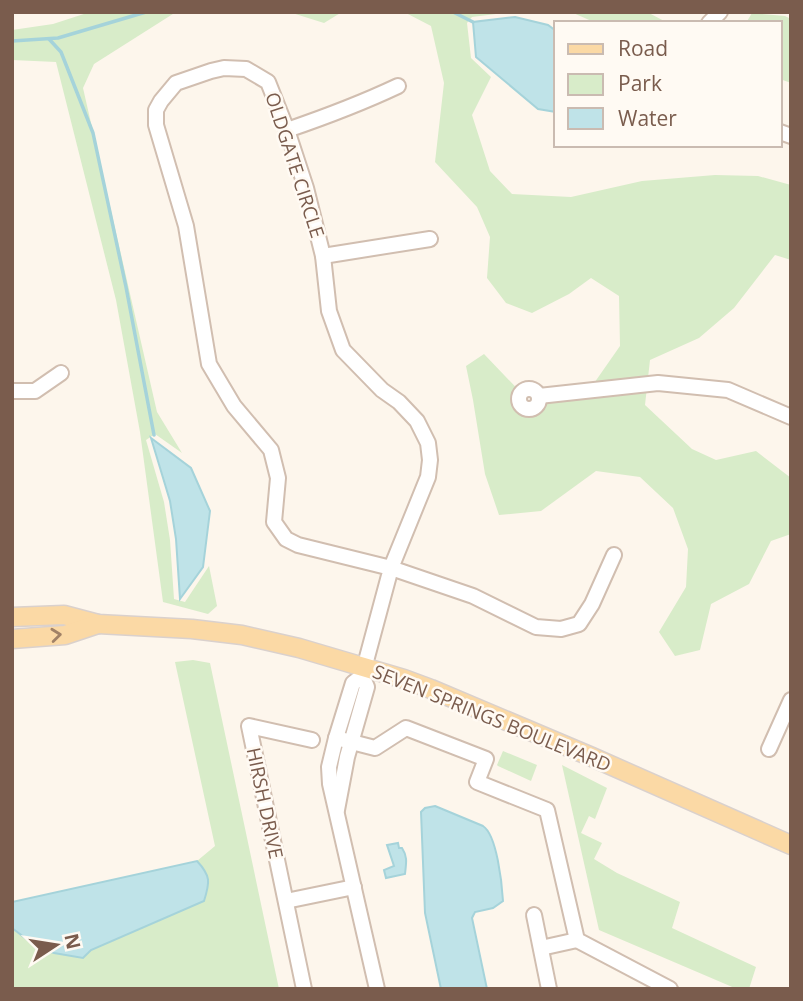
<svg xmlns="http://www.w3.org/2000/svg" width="803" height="1001" font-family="'Open Sans',sans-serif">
<rect width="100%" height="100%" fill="#fdf6ec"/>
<g fill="#d8ecc9">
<polygon points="90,12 176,12 94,64 83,88 157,412 182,453 155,434 146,440 164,502 170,540 174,599 185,602 209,566 217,606 208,614 163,602 140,432 116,300 56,62 12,60 12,30 53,24"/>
<polygon points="289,12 342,12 324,23"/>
<polygon points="404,12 512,12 472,17 467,23 471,58 491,77 472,115 490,171 512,194 571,197 642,181 715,175 758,176 791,185 791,260 775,255 734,308 699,338 650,360 645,405 692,449 716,460 756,451 791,478 791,534 771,541 749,584 711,604 700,650 675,656 659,632 686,587 688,549 673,508 640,477 596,471 541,511 499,515 485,474 473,400 466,366 484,354 530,402 583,399 620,346 619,296 591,278 569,294 532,313 506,303 487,278 490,237 477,207 435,162 444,83 431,26"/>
<polygon points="571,12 647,12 668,23 596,23"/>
<polygon points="752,13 785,16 791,19 791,83 780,79 780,23 746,23"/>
<path d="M193,660L210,663L279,989H12V929L37,947L54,953L83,958L91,950L204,901C210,881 211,876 197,861L215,846L175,662Z"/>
<polygon points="503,751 537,765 531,781 498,766 497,765"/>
<polygon points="562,765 607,788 595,819 589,816 581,833 602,843 594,859 617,873 680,902 672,928 756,967 749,989 737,989 599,930"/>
</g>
<g fill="#bfe3e8" stroke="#a5d3da" stroke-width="2">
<polygon points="515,17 548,25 556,31 556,112 538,109 476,57 473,22"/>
<polygon points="151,438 191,468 210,511 203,567 180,599 176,539 170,501"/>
<path d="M435,806L483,826C497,835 502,884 503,901L493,908L475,912L472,918L487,989H441L425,913L421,812L425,808Z"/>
<path d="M398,843L399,848H402C408,857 406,864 405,874L386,878L384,870L394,866L387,845Z"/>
<path d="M197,861C211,876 210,882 204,901L91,950L83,958L54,953L37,947L12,928V902Z"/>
</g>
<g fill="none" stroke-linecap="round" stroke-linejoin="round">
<g stroke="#a5d3da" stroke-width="3.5">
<polyline points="453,12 473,22"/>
<polyline points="49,39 61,52 93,133 126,287 154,435"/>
<polyline points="12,41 58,38 146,12"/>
</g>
<defs>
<g id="minor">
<polyline points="709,23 720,12"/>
<path d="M287,130C325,117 362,103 398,86"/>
<polyline points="780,132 791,136"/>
<polyline points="323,256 430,239"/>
<circle cx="529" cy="399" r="10"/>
<polyline points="12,391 35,391 61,373"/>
<polyline points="539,396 658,383 728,390 791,417"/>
<polyline points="362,676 353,683 336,738 329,767 330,784 377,989"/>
<polyline points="336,738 375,748 406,728 486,759 477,782 547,810 577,940 670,989"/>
<polyline points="769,749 791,700"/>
<polyline points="337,810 347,757 367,687 362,676 391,568 428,477 430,460 428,443 417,421 399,402 382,390 343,350 329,311 323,256 306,188 287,130 268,82 246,69 224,68 211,71 176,83 161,101 156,110 156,125 186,226 209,364 234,406 271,450 278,478 274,522 286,539 298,545 391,568 473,596 536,627 561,629 579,624 592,604 614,555"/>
<polyline points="286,901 354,887"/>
<polyline points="534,915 549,989"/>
<polyline points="541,948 577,940"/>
<polyline points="304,989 249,726 312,740"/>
</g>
<g id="major">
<polyline points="12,617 64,615 98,624 192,629 242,635 299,648 404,679 431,689 592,757 791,845"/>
<polyline points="12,639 65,635 98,624"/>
</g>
</defs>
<use href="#minor" stroke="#d1beb0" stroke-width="18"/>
<use href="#major" stroke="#dad1cd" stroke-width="21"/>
<use href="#minor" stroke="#fff" stroke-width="14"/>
<use href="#major" stroke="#fbd9a5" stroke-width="18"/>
</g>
<defs><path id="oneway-chevron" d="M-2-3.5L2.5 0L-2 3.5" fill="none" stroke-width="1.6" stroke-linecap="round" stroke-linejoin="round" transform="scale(1.75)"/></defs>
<use stroke="#a18267" href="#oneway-chevron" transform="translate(56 635) rotate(-6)"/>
<g text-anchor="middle" stroke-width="5" stroke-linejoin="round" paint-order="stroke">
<g font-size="19" fill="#7a5c4d" stroke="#fffaf3">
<text transform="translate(295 165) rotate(72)" y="7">OLDGATE CIRCLE</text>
<text transform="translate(492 718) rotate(22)" y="7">SEVEN SPRINGS BOULEVARD</text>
<text transform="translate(265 803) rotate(78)" y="7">HIRSH DRIVE</text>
</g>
</g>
<rect width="803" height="1001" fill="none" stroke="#7a5c4d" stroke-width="28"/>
<rect x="554" y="21" width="228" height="126" fill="#fffaf3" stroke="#cabbb1" stroke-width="2"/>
<rect x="568" y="44" width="35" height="10" fill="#fbd9a5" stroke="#cabbb1" stroke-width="2"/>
<text x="618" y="56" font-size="21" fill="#7a5c4d">Road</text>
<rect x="568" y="74" width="35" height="21" fill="#d8ecc9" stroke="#cabbb1" stroke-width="2"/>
<text x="618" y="91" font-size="21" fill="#7a5c4d">Park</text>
<rect x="568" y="108" width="35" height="21" fill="#bfe3e8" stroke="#cabbb1" stroke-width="2"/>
<text x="618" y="126" font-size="21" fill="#7a5c4d">Water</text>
<g transform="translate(56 945) rotate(78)" stroke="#fffaf3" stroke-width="5" paint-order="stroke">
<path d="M0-5L12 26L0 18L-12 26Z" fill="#7a5c4d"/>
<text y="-10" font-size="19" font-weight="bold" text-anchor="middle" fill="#7a5c4d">N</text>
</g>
</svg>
